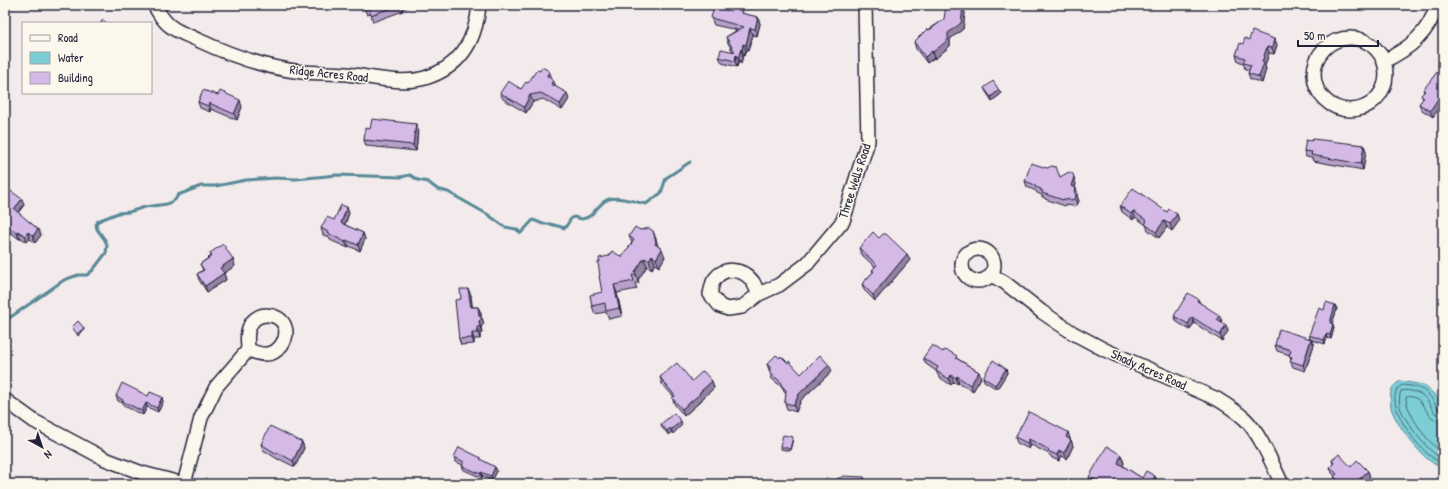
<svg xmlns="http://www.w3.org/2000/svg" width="1448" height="489" font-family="'Patrick Hand',sans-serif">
<rect width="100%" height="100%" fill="#f3ebeb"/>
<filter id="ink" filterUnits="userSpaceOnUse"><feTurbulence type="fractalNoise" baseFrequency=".025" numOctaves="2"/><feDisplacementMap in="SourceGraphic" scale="8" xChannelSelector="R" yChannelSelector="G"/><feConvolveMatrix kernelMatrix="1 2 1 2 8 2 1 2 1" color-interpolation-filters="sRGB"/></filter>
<g filter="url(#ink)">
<path fill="#7ccdd4" stroke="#588997" d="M1400,381L1424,385L1436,396L1443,410V467C1427,467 1397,425 1392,411C1390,406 1390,397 1391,392C1392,386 1396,384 1400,381Z"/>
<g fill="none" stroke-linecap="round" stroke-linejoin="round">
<g stroke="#466678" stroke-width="1">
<path d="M1443,410L1438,409C1428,391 1424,387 1402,385C1377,399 1425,461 1443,463"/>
<path d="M1443,416L1435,413C1427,401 1427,394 1411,391C1407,390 1405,390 1401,391C1399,396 1399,402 1400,407C1404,420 1430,456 1443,458"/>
<path d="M1443,422C1423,421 1426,393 1406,397C1405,411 1430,447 1443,452"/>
</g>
<path stroke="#588997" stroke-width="3" d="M5,321L64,280L78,275H87L93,270L106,253L107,245L105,240L97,229L96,225L98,221L118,213L129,212L145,207L167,204L175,200L178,195L201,186H216L246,180L276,178L296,179L337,175L401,177L410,175L418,180L428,182L437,189L448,192L487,214L505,227L516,229L521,233L533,220L543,224H550L565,228L570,220L573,217C576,217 580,219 582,219C594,218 598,202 609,199C619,196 636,202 646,204L661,193L666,178L690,162"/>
<defs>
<g id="minor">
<path d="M154,5C159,13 164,23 173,28C180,33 190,36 198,40C230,55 266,68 302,72C317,73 332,73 347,74C372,77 401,85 425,78C461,67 476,40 479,5"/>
<circle cx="1350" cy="74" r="36"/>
<path d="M1384,61C1409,49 1429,33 1437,5"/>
<circle cx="978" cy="265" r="16"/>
<path d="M991,275L1004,282L1042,312L1073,333L1105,350L1217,399C1227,405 1236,411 1245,419C1261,435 1272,464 1282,484"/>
<path d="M759,294C757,290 755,286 753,282C743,268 723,265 713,282C712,285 711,290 710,294L720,306L728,309L742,307L759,294L779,285L807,264L843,221L868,141L865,5"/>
<polyline points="5,400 34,421 105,459 142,473 184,484"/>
<path d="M184,484L201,418L216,387L248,350C248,342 246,335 249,328C255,310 280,312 285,327C289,339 278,354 266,354C260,355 253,351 248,350"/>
</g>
</defs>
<use href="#minor" stroke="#22223b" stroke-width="16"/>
<use href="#minor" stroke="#fbf7ec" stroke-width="13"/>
</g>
<g fill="#b7a0c8" stroke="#22223b">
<polygon points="363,5 414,5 402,9 403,11 373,22 371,14 367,15"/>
<polygon points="963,7 965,13 963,29 950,39 950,46 935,59 934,58 927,63 916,49 914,42 928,30"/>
<polygon points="742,10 743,14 758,17 760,24 757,36 753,35 748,51 746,50 744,56 743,55 741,64 739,61 737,67 722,63 719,57 733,52 728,43 726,37 737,30 714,25 711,18 731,11"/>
<polygon points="1274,39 1277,45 1274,54 1269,53 1265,66 1266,69 1262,83 1250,79 1248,73 1249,70 1245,69 1243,63 1238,61 1236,55 1243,44 1249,40"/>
<polygon points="1443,76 1443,101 1433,117 1422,110 1419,104 1423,99 1421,95 1424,92 1423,90"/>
<polygon points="551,78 556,86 569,99 562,110 543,99 533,102 526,113 503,99 500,93 521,89 528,83 552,78"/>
<polygon points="984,88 999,90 1001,94 992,101 986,92"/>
<polygon points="203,90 242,107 237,120 211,109 210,112 200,108 198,102"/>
<polygon points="416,124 418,130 416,151 366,146 364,140 370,129"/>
<polygon points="1311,141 1364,145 1366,152 1363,170 1313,161 1312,158 1306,157 1304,151"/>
<polygon points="1060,177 1076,184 1075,188 1078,194 1077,196 1079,201 1077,205 1073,206 1065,205 1065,206 1045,199 1044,197 1042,197 1042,195 1037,193 1036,191 1027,187 1025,181"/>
<polygon points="5,199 22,199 24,205 18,213 38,229 41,235 35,243 30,239 27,242 21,238 19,239 5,228"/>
<polygon points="1120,206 1167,212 1177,214 1179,221 1172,231 1167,227 1159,238 1148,230 1146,225 1135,217 1133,220 1122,212"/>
<polygon points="349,213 345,225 363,233 365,239 360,251 349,246 348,248 330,240 329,237 323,235 321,228 334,220"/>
<polygon points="640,230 653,231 658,246 665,257 659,267 655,264 652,269 647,266 638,280 639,283 635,283 637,289 617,293 622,316 609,319 606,312 595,314 592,306 602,292 600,276 622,257 632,243 629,236"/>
<polygon points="879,238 907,254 910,260 875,301 864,290 862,284 873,272 872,270 875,267 861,254 859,248"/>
<polygon points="210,253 233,259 235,266 224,273 226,280 207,292 199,280 197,274 203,270 200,264 211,256"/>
<polygon points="468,289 471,295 472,307 478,307 481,313 481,317 482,318 484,324 481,327 482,333 480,333 480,339 474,339 474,344 461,345 459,339 461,299"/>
<polygon points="1198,299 1200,303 1222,321 1221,322 1226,325 1228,331 1222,341 1194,323 1190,330 1177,322 1174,316"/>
<polygon points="1335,305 1337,309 1332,324 1334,328 1331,339 1327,338 1325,344 1312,340 1314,345 1305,371 1293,367 1290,361 1291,360 1290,355 1277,351 1275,345 1310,338 1309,335 1324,310"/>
<polygon points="943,352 958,359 979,372 981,378 973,391 959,383 958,384 954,382 951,385 939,377 936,371 926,364 923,358"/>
<polygon points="780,358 788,363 801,374 832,371 801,400 796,412 787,409 785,403 786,394 784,391 783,388 772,379 767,364"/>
<polygon points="1006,369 1007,373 997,389 984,381 983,377"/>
<polygon points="660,377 692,381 712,381 714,388 702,399 702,400 684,416 675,405 672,398 674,397 662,384"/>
<polygon points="116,396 148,396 162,397 163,402 158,412 147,407 143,415 124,406 123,403 118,401"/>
<polygon points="661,424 682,425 673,434 672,432 669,435 662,428"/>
<polygon points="1015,437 1070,438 1070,439 1071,440 1073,446 1067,459 1062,456 1059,461 1052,458 1049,454 1031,445 1029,449 1017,443"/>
<polygon points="793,439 790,451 781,449 780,446"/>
<polygon points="302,442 304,448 295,467 279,459 279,460 263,450 261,444"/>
<polygon points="1121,455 1124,463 1123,466 1142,478 1155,476 1158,484 1091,484 1089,477"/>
<polygon points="454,457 481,460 495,467 497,471 492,481 483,476 482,478 464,470 462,466 463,465 456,462"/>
<polygon points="1332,460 1351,467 1368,471 1370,477 1363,484 1338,484 1337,483 1334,476 1335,476 1332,473 1330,467 1333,464"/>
</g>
<g fill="#9582a2" stroke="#22223b">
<polygon points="963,7 965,13 963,29 950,39 950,46 935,59 933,52 948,33"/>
<polygon points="758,17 760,24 757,36 755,29"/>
<polygon points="750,28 753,35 748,51 746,45"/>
<polygon points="1274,39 1277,45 1274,54 1272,48"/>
<polygon points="743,44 746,50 744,56 742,50"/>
<polygon points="1267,47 1269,53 1265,66 1266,69 1262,83 1259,77 1262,62"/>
<polygon points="741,49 743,55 741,64 738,58"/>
<polygon points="932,51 934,58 927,63 925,57"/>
<polygon points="736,55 739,61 737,67 735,61"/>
<polygon points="549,71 552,78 549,82 547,76"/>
<polygon points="553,80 556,86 554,90 551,84"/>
<polygon points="999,90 1001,94 992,101 991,97"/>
<polygon points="1443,91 1443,101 1433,117 1430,111"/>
<polygon points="567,93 569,99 562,110 560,104"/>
<polygon points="530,95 533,102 526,113 524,107"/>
<polygon points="240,100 242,107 237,120 234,114"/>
<polygon points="209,103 211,109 210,112 208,106"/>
<polygon points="416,124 418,130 416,151 413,145"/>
<polygon points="1364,145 1366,152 1363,170 1361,164"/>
<polygon points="1074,177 1076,184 1073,193 1071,186"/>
<polygon points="1076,188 1078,194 1077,196 1079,201 1077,205 1075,199 1074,191"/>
<polygon points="22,199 24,205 16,215 14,209"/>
<polygon points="347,207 349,213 343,229 341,223"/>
<polygon points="1133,211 1135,217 1133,220 1131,214"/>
<polygon points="1177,214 1179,221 1172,231 1170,224"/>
<polygon points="1164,221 1167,227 1159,238 1156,232"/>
<polygon points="38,229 41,235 35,243 33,236"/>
<polygon points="18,231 21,238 19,239 17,233"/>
<polygon points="653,231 656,239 659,251 655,244"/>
<polygon points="28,232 30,239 27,242 25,236"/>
<polygon points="363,233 365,239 360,251 358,245"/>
<polygon points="346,240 349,246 348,248 345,242"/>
<polygon points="662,249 665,257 659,267 656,259"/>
<polygon points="907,254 910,260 875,301 873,295"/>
<polygon points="652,255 655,264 652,269 649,260"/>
<polygon points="644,258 647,266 638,280 639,283 635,272"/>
<polygon points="233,259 235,266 223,274 220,268"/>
<polygon points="224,273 226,280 207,292 205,286"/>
<polygon points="614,285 617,293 622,316 619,308"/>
<polygon points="468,289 471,295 473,313 471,307"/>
<polygon points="1335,305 1337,309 1331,327 1330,323"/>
<polygon points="478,307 481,313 481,319 482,318 484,324 481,327 482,333 480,327"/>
<polygon points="1219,315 1222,321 1219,325 1217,319"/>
<polygon points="1192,317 1194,323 1190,330 1188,324"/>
<polygon points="1333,324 1334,328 1331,339 1330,335"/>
<polygon points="1226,325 1228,331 1222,341 1220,335"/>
<polygon points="477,327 480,333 480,339 478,333"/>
<polygon points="84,328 84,330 78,336 77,334"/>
<polygon points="472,333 474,339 474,344 472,338"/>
<polygon points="1326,334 1327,338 1325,344 1324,340"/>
<polygon points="1311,339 1314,345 1305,371 1303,365"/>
<polygon points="829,365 832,371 801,400 796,412 794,405 799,394"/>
<polygon points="1006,369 1007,373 997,389 995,385"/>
<polygon points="979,372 981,378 973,391 970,385"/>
<polygon points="951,375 954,382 951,385 949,379"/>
<polygon points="957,376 959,383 958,384 956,378"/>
<polygon points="712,381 714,388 702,399 702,400 684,416 682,409 699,393"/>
<polygon points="162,397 163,402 158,412 157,408"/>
<polygon points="146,403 147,407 143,415 142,411"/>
<polygon points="681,421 682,425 673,434 671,430"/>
<polygon points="670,428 672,432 669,435 667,431"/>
<polygon points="1068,432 1070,438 1068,443 1066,437"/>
<polygon points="1029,439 1031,445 1029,449 1027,443"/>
<polygon points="1071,440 1073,446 1067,459 1064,453"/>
<polygon points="302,442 304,448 295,467 293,461"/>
<polygon points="1059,450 1062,456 1059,461 1057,455"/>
<polygon points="1121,455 1124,463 1121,471 1118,463"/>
<polygon points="495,467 497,471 492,481 491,476"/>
<polygon points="1368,471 1370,477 1363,484 1354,484"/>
<polygon points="481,472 483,476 482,478 481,474"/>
<polygon points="1155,476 1158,484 1150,484"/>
<polygon points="864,477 866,483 866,484 864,484"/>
</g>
<g fill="#d5bae8" stroke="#22223b">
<polygon points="363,5 401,5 371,15 369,8 364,9"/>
<polygon points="946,5 951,5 963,7 961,23 948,33 948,40 933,52 932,51 925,57 914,42 927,29 928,30 931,29 944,19"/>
<polygon points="714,7 731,11 732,8 742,10 741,13 758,17 755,29 750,28 746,45 743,44 742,50 741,49 738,58 736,55 735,61 719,57 721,49 735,52 726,37 744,27 711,18"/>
<polygon points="103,20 107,23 100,23"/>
<polygon points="1252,31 1274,39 1272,48 1267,47 1262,62 1264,63 1259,77 1248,73 1251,65 1243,63 1245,58 1236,55 1240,43 1243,44 1245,38 1249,40"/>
<polygon points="542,67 549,71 547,76 553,80 551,84 567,93 560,104 541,93 530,95 524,107 500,93 508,81 521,89 526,82 528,83 536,71 537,70 540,71"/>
<polygon points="1437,72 1443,76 1443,91 1430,111 1419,104 1424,97 1421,95 1425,91 1423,90"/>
<polygon points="993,81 999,90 991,97 984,88"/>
<polygon points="203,90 218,95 220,91 240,100 234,114 209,103 208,106 198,102"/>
<polygon points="372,119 416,124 413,145 364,140 365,128 370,129"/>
<polygon points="1313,139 1364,145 1361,164 1311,155 1312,152 1304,151 1306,140 1311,141"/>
<polygon points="1031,163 1047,168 1052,166 1056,167 1060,177 1069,172 1073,174 1074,177 1071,186 1076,188 1074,191 1076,195 1075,199 1070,200 1063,199 1063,200 1042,193 1043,191 1040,190 1041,189 1035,187 1035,185 1025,181"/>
<polygon points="1133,188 1167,212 1169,209 1177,214 1170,224 1164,221 1156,232 1145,224 1147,221 1133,211 1131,214 1120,206"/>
<polygon points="11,191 22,199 14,209 38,229 33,236 28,232 25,236 18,231 17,233 5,224 5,199"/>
<polygon points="341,205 347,207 341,223 363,233 358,245 346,240 345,242 328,233 328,232 321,228 327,217 334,220"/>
<polygon points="635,227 640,230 649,228 653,231 656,242 655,244 662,249 656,259 652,255 649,260 644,258 635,272 636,275 632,275 634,281 614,285 619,308 606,311 605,303 592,306 590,295 602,292 599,276 600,276 598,262 600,262 599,258 609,256 612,251 622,257 634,240 629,236"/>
<polygon points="873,232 879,238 883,234 886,234 907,254 873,295 862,284 874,271 872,270 877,265 859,248"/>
<polygon points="223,244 233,259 220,268 224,273 205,286 197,274 204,270 200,264 212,256 210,253"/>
<polygon points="460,289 468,289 471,307 478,307 479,316 482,318 479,321 480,327 477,327 478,333 472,333 472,338 459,339 455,300 461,299"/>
<polygon points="1188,293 1198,299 1197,301 1219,315 1217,319 1226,325 1220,335 1192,317 1188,324 1174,316"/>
<polygon points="1326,302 1335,305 1330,323 1333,324 1330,335 1326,334 1324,340 1309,335 1319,308 1324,310"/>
<polygon points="78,321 84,328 77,334 72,327"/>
<polygon points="1279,329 1311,339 1303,365 1290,361 1292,357 1289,356 1291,350 1275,345"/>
<polygon points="932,345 943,352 944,350 946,351 947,350 957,356 956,358 979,372 970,385 957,376 956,378 951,375 949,379 936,371 938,367 923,358"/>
<polygon points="776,355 780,358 781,356 788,363 789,361 801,374 820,355 829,365 799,394 794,405 785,403 786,390 781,385 782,383 770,373 770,367 767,364"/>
<polygon points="993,360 1006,369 995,385 983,377"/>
<polygon points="677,363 692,381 703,371 712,381 699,393 700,394 682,409 672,398 675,396 660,377"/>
<polygon points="122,383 148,396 150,392 162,397 157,408 146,403 142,411 122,401 123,400 116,396"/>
<polygon points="1029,412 1068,432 1066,437 1071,440 1064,453 1059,450 1057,455 1050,452 1046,448 1029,439 1027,443 1015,437"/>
<polygon points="674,413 681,421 671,430 670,428 667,431 661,424"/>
<polygon points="270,426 302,442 293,461 277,452 277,454 261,444"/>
<polygon points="783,435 793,437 790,449 780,446"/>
<polygon points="1107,446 1121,455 1118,463 1142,478 1146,471 1155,476 1150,484 1102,484 1089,477"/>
<polygon points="459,447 481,458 480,459 495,467 491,476 481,472 481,474 462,466 464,462 454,457"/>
<polygon points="1339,454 1351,467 1357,460 1368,471 1354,484 1341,484 1334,476 1337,474 1330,467 1334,463 1332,460"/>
<polygon points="842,476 864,477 864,484 826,484 826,480 838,480 838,478 842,478"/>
</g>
</g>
<g text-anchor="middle" stroke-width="3" stroke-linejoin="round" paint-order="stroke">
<g font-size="13" fill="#22223b" stroke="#fbf7ec">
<text transform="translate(329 73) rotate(6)" y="5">Ridge Acres Road</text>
<text transform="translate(854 181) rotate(-72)" y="5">Three Wells Road</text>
<text transform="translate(1149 369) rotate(24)" y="5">Shady Acres Road</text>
</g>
</g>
<rect width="1448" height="489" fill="none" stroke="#fbf7ec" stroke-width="20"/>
<rect x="10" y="10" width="1428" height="469" fill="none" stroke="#22223b" stroke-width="1.5" filter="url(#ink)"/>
<rect x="22" y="22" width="130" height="72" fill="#fbf7ec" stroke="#a4a2a5"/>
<rect x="30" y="35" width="20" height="6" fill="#fbf7ec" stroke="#a4a2a5"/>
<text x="58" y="42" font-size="12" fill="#22223b">Road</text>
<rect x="30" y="52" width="20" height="12" fill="#7ccdd4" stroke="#a4a2a5"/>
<text x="58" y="62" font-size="12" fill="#22223b">Water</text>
<rect x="30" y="72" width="20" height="12" fill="#d5bae8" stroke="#a4a2a5"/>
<text x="58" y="82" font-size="12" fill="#22223b">Building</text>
<g transform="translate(42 447) rotate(140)" stroke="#fbf7ec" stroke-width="3" paint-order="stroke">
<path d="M0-3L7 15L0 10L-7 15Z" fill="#22223b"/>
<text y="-6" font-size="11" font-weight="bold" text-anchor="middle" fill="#22223b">N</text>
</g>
<path d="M1298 40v6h80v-6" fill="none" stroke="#22223b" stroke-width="2"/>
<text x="1304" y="40" font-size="12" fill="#22223b" stroke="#fbf7ec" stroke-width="3" paint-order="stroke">50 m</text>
</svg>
